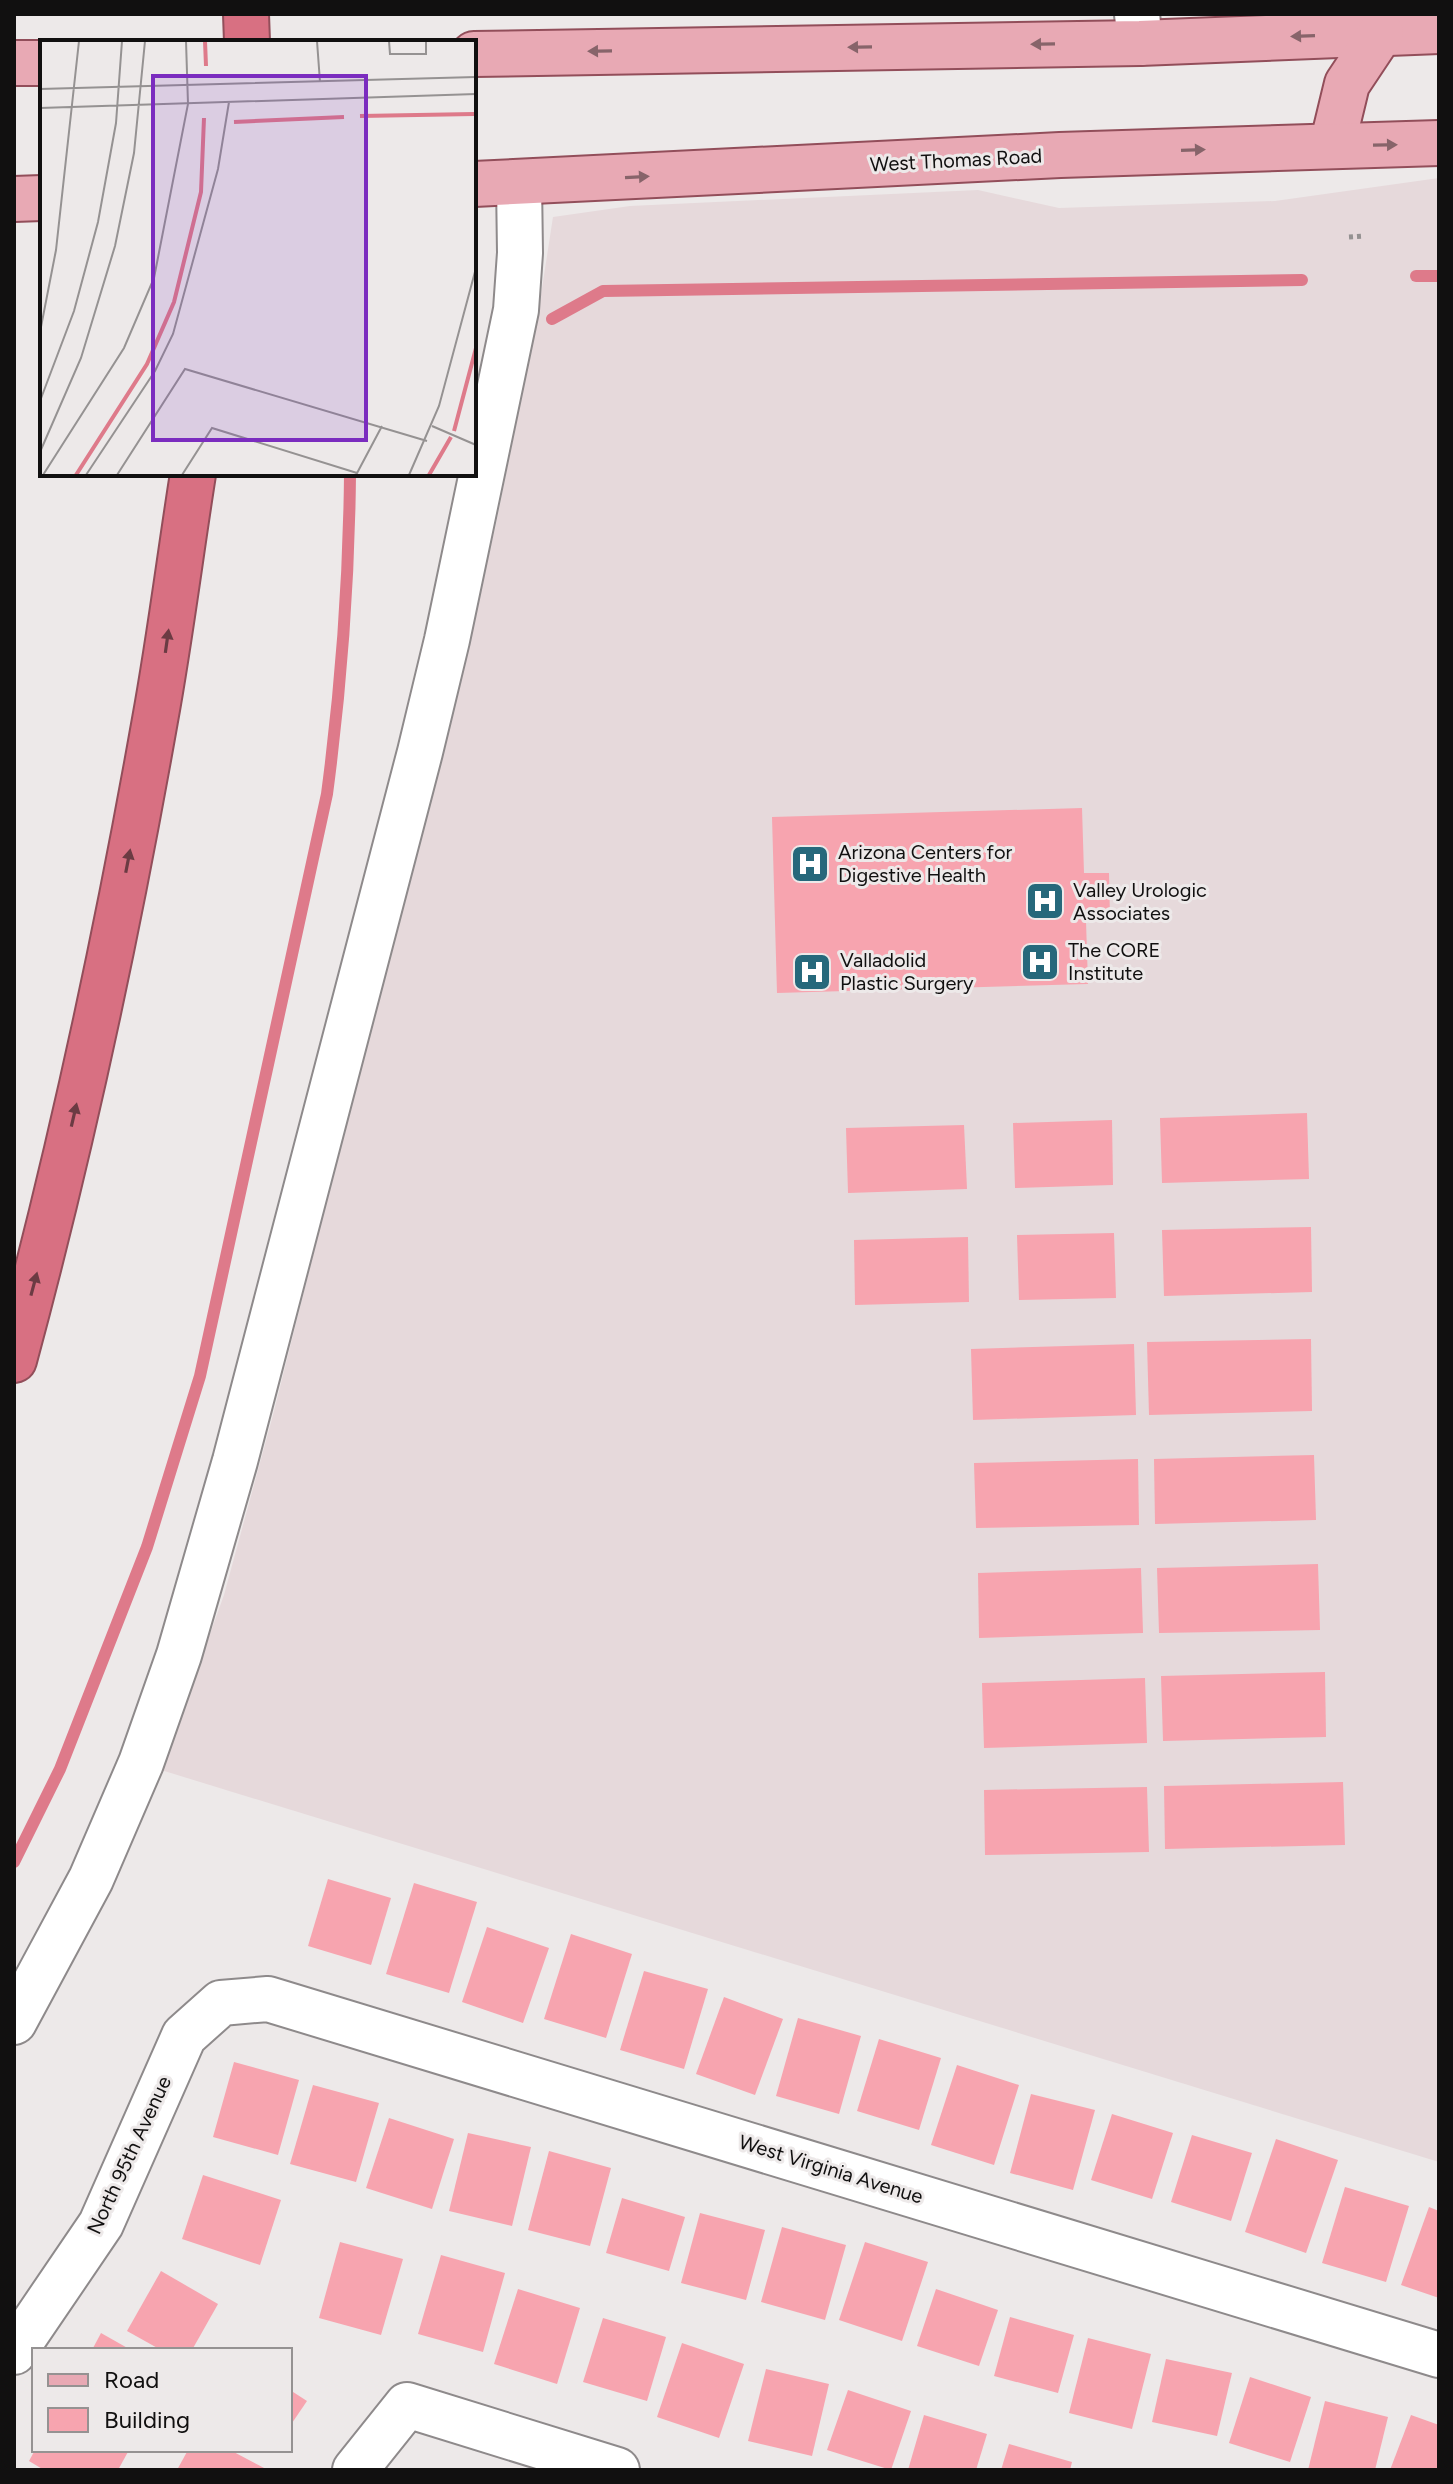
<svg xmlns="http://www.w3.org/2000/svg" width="1453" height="2484" font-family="Figtree,sans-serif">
<rect width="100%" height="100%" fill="#ede9e9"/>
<polygon fill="#e6d9db" points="1439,178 1439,2162 161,1770 224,1595 273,1415 495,529 538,314 553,217 630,206 978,190 1059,208 1275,201"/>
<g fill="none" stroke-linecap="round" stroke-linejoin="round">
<g stroke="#de7a8a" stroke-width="12">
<polyline points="1416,276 1439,276"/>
<polyline points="552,319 603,291 1302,280"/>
<path d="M14,1862L60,1769L147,1547L200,1376L327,794C341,688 349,581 350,474"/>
</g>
</g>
<g fill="#f7a4af">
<polygon points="1082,808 1084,873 1109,873 1110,919 1086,921 1088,984 777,993 772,817"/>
<polygon points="1307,1113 1309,1179 1162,1183 1160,1118"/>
<polygon points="1112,1120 1113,1185 1015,1188 1013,1123"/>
<polygon points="964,1125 967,1189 848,1193 846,1128"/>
<polygon points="1311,1227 1312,1292 1164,1296 1162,1230"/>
<polygon points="1114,1233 1116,1298 1019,1300 1017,1235"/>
<polygon points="968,1237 969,1302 855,1305 854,1240"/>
<polygon points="1311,1339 1312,1411 1149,1415 1147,1342"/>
<polygon points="1134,1344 1136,1415 973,1420 971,1349"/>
<polygon points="1314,1455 1316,1520 1155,1524 1154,1459"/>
<polygon points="1138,1459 1139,1525 976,1528 974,1463"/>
<polygon points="1318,1564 1320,1630 1159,1633 1157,1568"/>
<polygon points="1141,1568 1143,1633 979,1638 978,1573"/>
<polygon points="1325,1672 1326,1737 1163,1741 1161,1676"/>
<polygon points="1145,1678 1147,1743 984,1748 982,1683"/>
<polygon points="1343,1782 1345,1845 1165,1849 1164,1786"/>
<polygon points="1147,1787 1149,1852 985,1855 984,1790"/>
<polygon points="328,1879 391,1898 371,1965 308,1946"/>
<polygon points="414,1883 477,1902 449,1993 386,1974"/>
<polygon points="487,1927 549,1948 523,2023 462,2002"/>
<polygon points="571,1934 632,1954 606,2038 544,2019"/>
<polygon points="644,1971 708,1989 684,2069 620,2050"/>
<polygon points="724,1997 783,2019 755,2095 696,2074"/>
<polygon points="798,2018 861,2036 839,2114 776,2096"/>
<polygon points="879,2039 941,2058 919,2130 857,2111"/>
<polygon points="234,2062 299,2080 278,2155 213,2137"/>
<polygon points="957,2065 1019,2085 994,2165 931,2145"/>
<polygon points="313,2085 379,2103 356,2182 290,2164"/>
<polygon points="1031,2094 1095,2110 1073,2190 1010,2173"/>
<polygon points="1112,2114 1173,2133 1152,2199 1091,2180"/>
<polygon points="389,2118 454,2139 432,2209 366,2188"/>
<polygon points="468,2133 531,2147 512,2226 449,2211"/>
<polygon points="1192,2135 1252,2153 1231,2221 1171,2202"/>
<polygon points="1276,2139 1338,2160 1306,2253 1245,2232"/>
<polygon points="549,2151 611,2168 590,2246 528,2230"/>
<polygon points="203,2175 281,2200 260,2265 182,2239"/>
<polygon points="1345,2187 1409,2206 1386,2282 1322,2263"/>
<polygon points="622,2198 685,2217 669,2271 606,2253"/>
<polygon points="1429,2207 1439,2211 1439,2298 1401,2285"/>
<polygon points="700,2213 765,2230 746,2300 681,2283"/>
<polygon points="782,2227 846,2245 825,2320 761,2302"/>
<polygon points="340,2242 403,2259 381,2335 319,2318"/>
<polygon points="865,2242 928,2262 902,2341 839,2320"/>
<polygon points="441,2255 505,2273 483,2352 418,2334"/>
<polygon points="161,2271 218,2304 192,2350 161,2350 127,2331"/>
<polygon points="518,2289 580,2308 557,2384 494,2364"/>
<polygon points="936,2289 998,2310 979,2366 917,2346"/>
<polygon points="1010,2317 1074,2335 1058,2393 994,2376"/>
<polygon points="603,2318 666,2337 647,2401 583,2382"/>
<polygon points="101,2333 131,2350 92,2350"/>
<polygon points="1088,2338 1151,2354 1132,2429 1069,2413"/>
<polygon points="682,2343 744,2364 719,2438 657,2417"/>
<polygon points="1166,2359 1232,2373 1217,2436 1152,2422"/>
<polygon points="766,2369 829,2384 812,2456 748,2441"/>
<polygon points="1250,2377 1311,2397 1290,2462 1229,2443"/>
<polygon points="290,2390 307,2401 290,2426"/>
<polygon points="848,2390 911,2411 891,2470 827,2450"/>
<polygon points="1325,2401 1388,2417 1375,2470 1308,2470"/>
<polygon points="924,2415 987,2434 976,2470 908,2470"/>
<polygon points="1411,2415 1439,2425 1439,2470 1390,2470"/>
<polygon points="1009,2444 1072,2462 1070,2470 1001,2470"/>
<polygon points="35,2450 129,2450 118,2470 44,2470 29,2461"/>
<polygon points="188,2450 230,2450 268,2470 177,2470"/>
</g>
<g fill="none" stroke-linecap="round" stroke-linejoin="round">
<defs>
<g id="minor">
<polyline points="1137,14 1140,43"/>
<polyline points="14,2022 91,1879 141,1763 179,1655 235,1461 420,752 447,640 516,310 520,253 519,183"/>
<polyline points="14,2352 101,2224 184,2036 221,2003 268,1999 1439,2355"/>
<polyline points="355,2470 407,2405 617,2470"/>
</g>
<g id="major">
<polyline points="474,54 1140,43 1439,31"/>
<polyline points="14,63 42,63"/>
<polyline points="1332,146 1347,84 1381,33"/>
<polyline points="474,184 1060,155 1439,143"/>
<polyline points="14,199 42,198"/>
</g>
<g id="highway">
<polyline points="246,14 247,42"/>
<path d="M14,1360C71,1149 117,935 155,720C170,638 180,556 193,474"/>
</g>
</defs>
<use href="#minor" stroke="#8e8a8b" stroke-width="48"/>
<use href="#major" stroke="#924e5a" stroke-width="48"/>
<use href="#highway" stroke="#924e5a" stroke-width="48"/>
<polyline stroke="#949191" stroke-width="5" stroke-dasharray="4 4" stroke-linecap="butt" points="1349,237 1364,236"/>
<use href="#minor" stroke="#fff" stroke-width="44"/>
<use href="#major" stroke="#e8a9b4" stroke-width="44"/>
<use href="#highway" stroke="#d87082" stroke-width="44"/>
</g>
<defs><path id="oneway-solid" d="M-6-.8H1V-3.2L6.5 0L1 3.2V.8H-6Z" transform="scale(2)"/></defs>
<g fill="#87646a">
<use href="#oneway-solid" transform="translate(1303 36) rotate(178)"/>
<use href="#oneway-solid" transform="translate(1043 44) rotate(179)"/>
<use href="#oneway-solid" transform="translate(860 47) rotate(179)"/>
<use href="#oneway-solid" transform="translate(600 51) rotate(179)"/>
<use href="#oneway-solid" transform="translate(1385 145) rotate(-1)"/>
<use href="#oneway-solid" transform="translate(1193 150) rotate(-2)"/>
<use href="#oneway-solid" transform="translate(637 177) rotate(-3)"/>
</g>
<g fill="#6b3b43">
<use href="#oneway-solid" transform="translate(167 641) rotate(-82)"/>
<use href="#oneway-solid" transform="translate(128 861) rotate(-79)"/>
<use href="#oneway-solid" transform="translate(74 1115) rotate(-77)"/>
<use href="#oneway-solid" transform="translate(34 1284) rotate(-75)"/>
</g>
<defs>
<symbol id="hospital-square" viewBox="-11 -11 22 22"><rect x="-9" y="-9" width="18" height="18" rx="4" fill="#26687b" stroke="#ede9e9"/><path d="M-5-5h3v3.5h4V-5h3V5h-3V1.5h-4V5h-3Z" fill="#fff"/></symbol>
</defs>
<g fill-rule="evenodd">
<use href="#hospital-square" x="788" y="842" width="44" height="44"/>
<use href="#hospital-square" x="1023" y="879" width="44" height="44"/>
<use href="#hospital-square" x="1018" y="940" width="44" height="44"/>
<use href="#hospital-square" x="790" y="950" width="44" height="44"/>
</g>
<g text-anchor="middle" stroke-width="6" stroke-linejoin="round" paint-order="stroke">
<g font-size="20" fill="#111010" stroke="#ede9e9">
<text transform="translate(956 160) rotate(-3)" y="7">West Thomas Road</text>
<text transform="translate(129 2155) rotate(-65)" y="7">North 95th Avenue</text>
<text transform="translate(831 2169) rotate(17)" y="7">West Virginia Avenue</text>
</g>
<g font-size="20" fill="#111010" stroke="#ede9e9" text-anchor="start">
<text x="838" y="859">Arizona Centers for<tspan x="838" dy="23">Digestive Health</tspan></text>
<text x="1073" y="897">Valley Urologic<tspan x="1073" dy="23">Associates</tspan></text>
<text x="1068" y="957">The CORE<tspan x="1068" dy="23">Institute</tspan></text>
<text x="840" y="967">Valladolid<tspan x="840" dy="23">Plastic Surgery</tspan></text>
</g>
</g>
<g transform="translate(40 40)">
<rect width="436" height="436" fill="#ede9e9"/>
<path fill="none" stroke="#de7a8a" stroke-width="4" d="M165,1L166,26M320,76L434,74M194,82L304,77M414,391L436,308M36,435L107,324L134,262L161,152L164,78M389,435L411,397"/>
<path fill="none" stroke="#959292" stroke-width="2" d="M277,1L280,42M349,1L350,14H386V1M0,49L436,37M0,68L436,54M0,292L16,210L39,1M0,361L34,271L58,182L76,83L82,1M392,386L436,405M0,412L41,318L75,206L94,113L105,1M3,435L84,308L114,238L148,64L146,1M46,435L115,331L133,294L178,129L189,62M77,435L145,329L387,401M142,435L172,388L317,433M316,435L342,386M369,435L399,366L436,228"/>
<path fill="#7b2cbf" fill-opacity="0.15" stroke="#7b2cbf" stroke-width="4" d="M113,36H326V400H113Z"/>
<rect width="436" height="436" fill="none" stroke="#111010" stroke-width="4"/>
</g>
<rect width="1453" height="2484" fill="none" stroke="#111010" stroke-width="32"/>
<rect x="32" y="2348" width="260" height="104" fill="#ede9e9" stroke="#959292" stroke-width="2"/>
<rect x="48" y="2374" width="40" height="12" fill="#e8a9b4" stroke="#959292" stroke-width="2"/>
<text x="104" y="2388" font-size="24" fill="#111010">Road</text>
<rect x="48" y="2408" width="40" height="24" fill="#f7a4af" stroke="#959292" stroke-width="2"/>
<text x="104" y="2428" font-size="24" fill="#111010">Building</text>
</svg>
